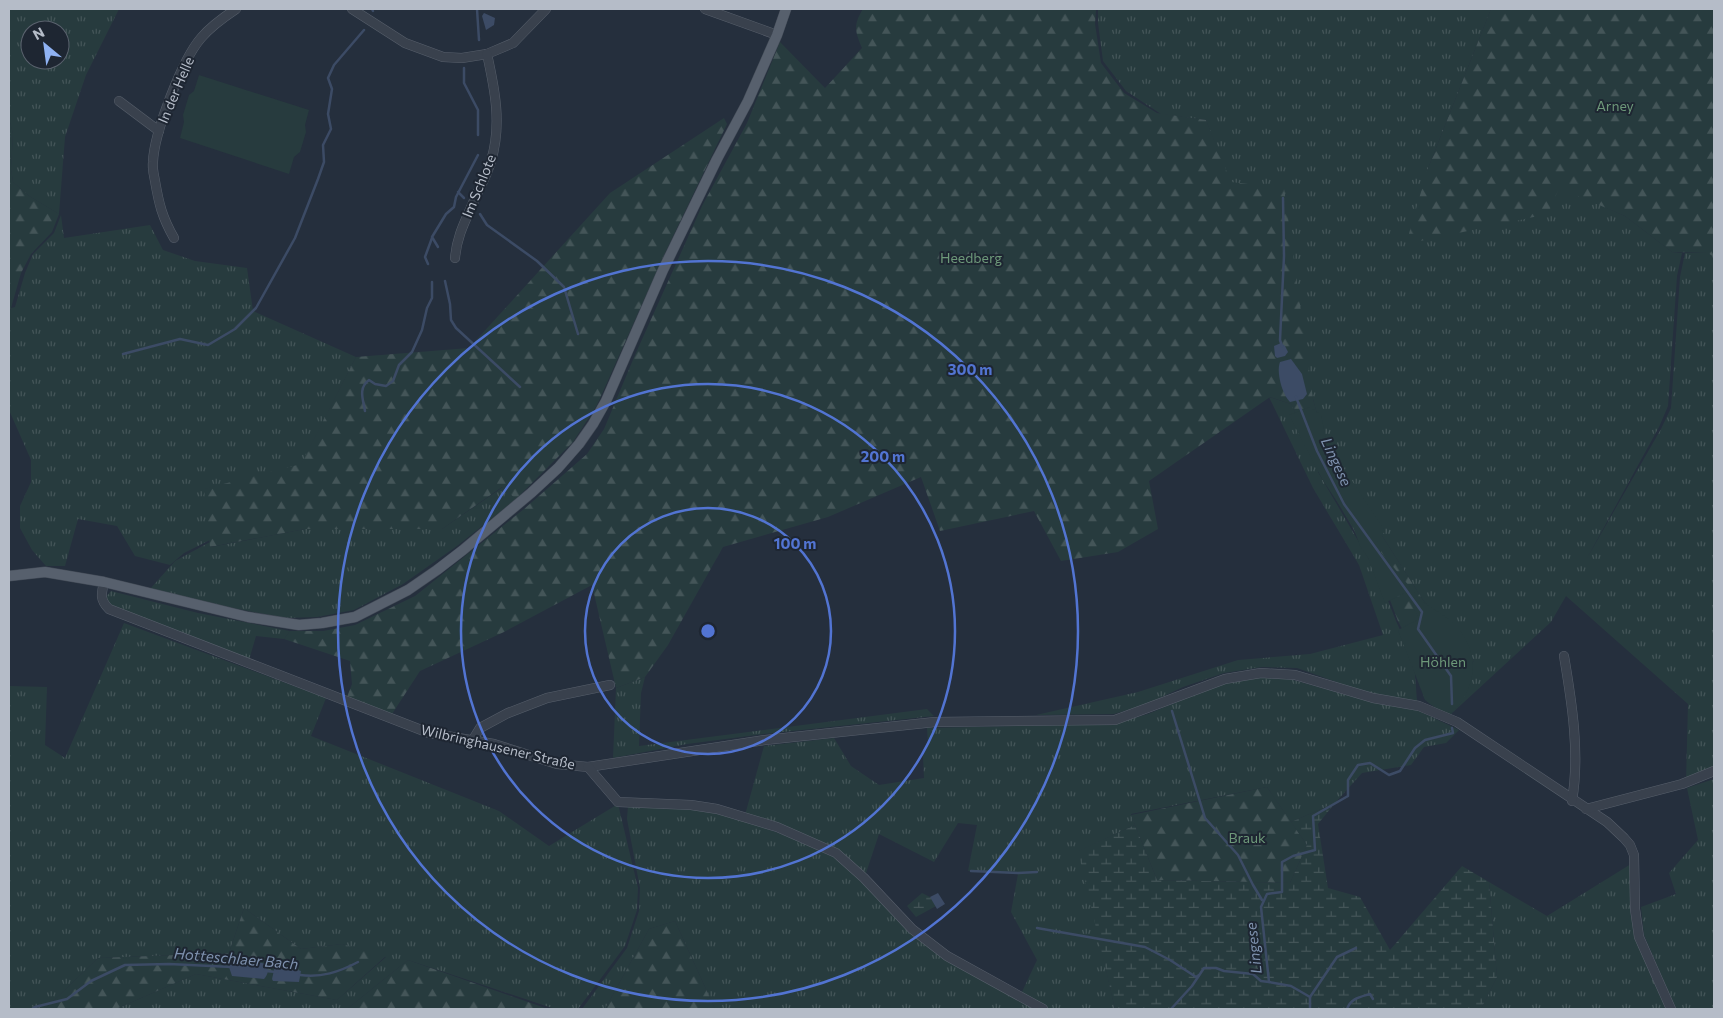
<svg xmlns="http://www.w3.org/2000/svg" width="1723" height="1018" font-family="Commissioner,sans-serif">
<defs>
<pattern id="grass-tufts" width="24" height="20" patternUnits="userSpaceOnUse" patternTransform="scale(1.25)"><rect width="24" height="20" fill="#273b3e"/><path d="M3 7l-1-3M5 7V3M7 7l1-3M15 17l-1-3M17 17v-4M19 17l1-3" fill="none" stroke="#445558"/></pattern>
<pattern id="forest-firs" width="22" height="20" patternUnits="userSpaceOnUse" patternTransform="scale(1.25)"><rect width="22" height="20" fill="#273b3e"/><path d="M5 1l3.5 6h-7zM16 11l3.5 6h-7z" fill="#445558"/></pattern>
<pattern id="wetland-marsh" width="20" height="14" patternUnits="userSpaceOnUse" patternTransform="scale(1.25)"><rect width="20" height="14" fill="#273b3e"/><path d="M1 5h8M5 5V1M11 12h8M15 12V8" fill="none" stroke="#445558"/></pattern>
</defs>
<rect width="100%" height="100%" fill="#252f3d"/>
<g fill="url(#grass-tufts)" fill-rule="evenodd">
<path d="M9,9H119L86,75L65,137L59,214L29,196L13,182L11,169L13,134L9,118ZM30,30H60V60H30Z"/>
<polygon points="1098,9 1491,9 1427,171 1559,187 1625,216 1672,252 1682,253 1677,276 1668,406 1659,427 1586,560 1661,429 1671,408 1680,277 1685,253 1709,253 1714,257 1714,775 1686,783 1688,704 1566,596 1551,622 1450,715 1474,660 1423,600 1326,448 1313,399 1206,120 1161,114 1126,91 1103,61 1098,23"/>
<polygon points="61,215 64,238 150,225 163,250 195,261 247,268 253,311 356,357 301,465 205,489 210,540 184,553 170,565 135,556 117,526 78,519 65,566 46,566 32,550 20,528 20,506 31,482 31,460 9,410 9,312 11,308 15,307 25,273 33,254 54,233"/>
<polygon points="1269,397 1291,404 1302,426 1319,471 1318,472 1378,575 1396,621 1414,661 1417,701 1373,695 1297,668 1262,667 1224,673 1183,687 1145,705 1114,714 1036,715 1138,692 1238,660 1310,654 1383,635 1359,565 1313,488"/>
<polygon points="503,487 516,499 457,546 403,584 354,610 317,617 285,618 202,602 150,589 175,561 210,542 211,547 305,529 442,529"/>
<polygon points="111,591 198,613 290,631 284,639 256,636 249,660 113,608 105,598"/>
<polygon points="124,623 326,698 311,736 499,811 549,846 618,804 638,888 637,910 625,946 578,1009 555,1009 408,960 347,1009 116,1009 196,974 337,1000 386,957 342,944 301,949 244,908 229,953 98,958 45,1009 9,1009 9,686 47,687 45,745 65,758"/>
<polygon points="1261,676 1293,680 1372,702 1419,711 1459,730 1446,743 1424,747 1411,765 1362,773 1335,803 1291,822 1267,787 1131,814 1135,825 1079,851 1115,1009 1047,1009 1021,994 1037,960 1011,912 1018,874 968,871 977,825 958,823 934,862 879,834 865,876 838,851 745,815 764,746 834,738 851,766 879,785 924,778 923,756 928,744 927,728 1114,724 1148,714 1225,682"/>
<polygon points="645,677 641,693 639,746 927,709 934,716 764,734 687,744 613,758 616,688"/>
<polygon points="1714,779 1714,1009 1676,1009 1644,935 1641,907 1676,894 1669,873 1698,840 1687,788"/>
<polygon points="628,806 711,810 743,820 835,854 908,931 946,958 1038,1009 715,1009 675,921 649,929 605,1009 582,1009 627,948 639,911 640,888 627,819"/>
<polygon points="1631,864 1631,909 1668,1009 1481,1009 1497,977 1489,882 1547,916"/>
</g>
<g fill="url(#forest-firs)">
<path d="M863,9H1096L1095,24L1101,63L1124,93L1157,113L1206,120L1231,182L1284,188L1313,399L1326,448L1423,600L1474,660L1450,715L1424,698L1418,661L1398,621L1380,574L1319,471L1302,426L1291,404L1270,397L1149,481L1158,529L1118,552L1061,561L1034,511L940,531L921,477L828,517L723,547L668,645L645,677L616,688L592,585L504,632L420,671L392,714L347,697L352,684L350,661L284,639L290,631H323L355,625L415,596L524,509L587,454L604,429L635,355L702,206L747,123L780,42L825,88L862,48C855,31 853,25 863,9Z"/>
<polygon points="1491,9 1714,9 1714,257 1708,253 1672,252 1625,216 1559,188 1548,214 1406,244 1427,171"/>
<polygon points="9,118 13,134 11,169 13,182 29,196 59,214 52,232 31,254 21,273 11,308 9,310"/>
<polygon points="724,118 727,124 664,255 597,405 573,442 516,499 502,487 442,529 305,529 210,547 204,489 301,464 356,357 469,348 610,193"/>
<polygon points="1267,787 1307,845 1290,883 1157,880 1131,815"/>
<polygon points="244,908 301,949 342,944 386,956 337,1000 196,974 116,1009 45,1009 98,958 229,953"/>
<polygon points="675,921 715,1009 605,1009 649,929"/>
<polygon points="408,960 548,1009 347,1009"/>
</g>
<g fill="url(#wetland-marsh)">
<polygon points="1335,803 1318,824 1328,888 1360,897 1390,950 1462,866 1489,882 1497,977 1481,1009 1115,1009 1078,851 1135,825 1157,880 1290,883 1307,845 1291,822"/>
<polygon points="922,893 930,897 936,906 916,917 907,906"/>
</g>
<g fill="#273b3e">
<polygon points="199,75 309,110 305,125 306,132 300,152 294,157 289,174 180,138 184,122 183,115 189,95 194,91"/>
<path d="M1310,407L1321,415L1326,439L1333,452L1385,531L1375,545L1420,599C1430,608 1442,613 1452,622C1480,648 1479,685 1453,712C1443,714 1433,707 1425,700L1398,630L1419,619L1406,592L1385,603L1368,558L1360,546L1352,524L1322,479L1289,415Z"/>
</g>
<g fill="#3c4b65">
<polygon points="484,13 495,18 494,25 486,30 482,16"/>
<polygon points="1281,343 1285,346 1288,352 1285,356 1277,358 1275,356 1274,346"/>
<path d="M1291,359L1302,374L1307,394L1303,399L1290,402C1282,394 1276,372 1280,362Z"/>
<polygon points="938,893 945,904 937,909 930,897"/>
<path d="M234,956L266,964C269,969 268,975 264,979L232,976L229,967Z"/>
<polygon points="279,965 301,971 299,982 273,981 272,979 275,966"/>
</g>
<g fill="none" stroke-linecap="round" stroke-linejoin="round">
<g stroke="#3c4b65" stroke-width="2.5">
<polyline points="372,9 373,11"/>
<polyline points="477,9 479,40"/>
<polyline points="464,68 464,83 478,110 478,135"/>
<polyline points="9,136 9,137"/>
<polyline points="458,192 464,198"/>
<polyline points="480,214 487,225 537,261 564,287 578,334"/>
<polyline points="438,247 432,237 446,214 454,207 456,197 478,155"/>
<polyline points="428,264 425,257 432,238"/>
<polyline points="445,281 450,304 451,320 456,328 520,387"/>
<polyline points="1282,346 1280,340 1284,256 1283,198"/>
<polyline points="123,354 180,339 208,345 235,329 256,308 295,238 318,179 324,162 323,145 331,129 328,114 332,89 328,78 334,65 364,30"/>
<polyline points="1296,397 1317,451 1344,504 1422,612 1418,629 1451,676 1452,704"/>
<path d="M365,411C363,399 358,388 369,380L375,384L386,386L393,381L399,365L412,352L422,330L427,308L432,298V282"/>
<polyline points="1172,711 1205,818 1238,855 1253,885 1262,900"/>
<polyline points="971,871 1018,873 1037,872"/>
<polyline points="1037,928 1145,947 1170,960 1196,977 1199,975"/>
<polyline points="265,971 277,972"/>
<path d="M300,975C321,978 339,972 358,962"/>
<polyline points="1310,997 1337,957 1356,948"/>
<polyline points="32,1009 35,1007 67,999 91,981 125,965 169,964 232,967"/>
<polyline points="1171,1009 1192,986 1204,968 1216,968 1224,971 1253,974 1261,981 1269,982"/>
<polyline points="1310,1009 1310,997 1291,986 1269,982 1261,907 1267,894 1282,892 1282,862 1293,856 1315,850 1313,816 1348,796 1348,780 1358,765 1370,763 1389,775 1400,771 1415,748 1425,740 1453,733 1452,728"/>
<path d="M1347,1009C1351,998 1360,997 1370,994L1373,999"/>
</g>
<defs>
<g id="minor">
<polyline points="352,9 405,43 443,57 462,58 487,54 513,43 546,9"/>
<polyline points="705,9 777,35"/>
<polyline points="119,101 159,131"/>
<path d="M174,238C162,217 159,204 155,181C154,175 152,168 153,162C154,133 182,60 201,38C211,26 224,17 236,9"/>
<path d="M455,258C457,234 467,218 476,196C481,185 488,173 491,161C502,125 495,90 487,54"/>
<path d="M104,582C101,595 100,600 109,609L429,733L494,744L557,764L588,767L765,740L935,722L1115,720L1225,679L1261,673L1295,675L1373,698L1419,706L1457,722L1607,822L1624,838L1630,845L1634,855L1635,909L1639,937L1671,1009"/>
<path d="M1564,656C1572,703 1580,754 1572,801"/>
<polyline points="472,741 480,728 508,713 547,698 610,685"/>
<polyline points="588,767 618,802 691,805 717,809 777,827 836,853 864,878 912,929 947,956 1043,1009"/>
<polyline points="1586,809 1682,784 1714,771"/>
</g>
<polyline id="major" points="9,576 45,572 104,582 248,617 299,625 322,623 355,617 408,590 437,570 463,550 531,493 558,468 579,444 593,424 606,401 663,270 717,159 748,101 777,35 786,9"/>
</defs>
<use href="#minor" stroke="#575f6b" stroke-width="10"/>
<use href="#major" stroke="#424a56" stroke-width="11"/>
<use href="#minor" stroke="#39414d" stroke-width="9"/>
<use href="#major" stroke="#57606d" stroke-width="10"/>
</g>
<g fill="none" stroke="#5274d2" stroke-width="2.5">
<circle cx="708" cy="631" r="123"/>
<circle cx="708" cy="631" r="247"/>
<circle cx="708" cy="631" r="370"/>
</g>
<g text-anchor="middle" stroke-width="4" stroke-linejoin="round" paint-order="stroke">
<g font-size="14" fill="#b5bcc8" stroke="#1e2632">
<text transform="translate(176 90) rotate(-67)" y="5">In der Helle</text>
<text transform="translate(479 186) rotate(-68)" y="5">Im Schlote</text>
<text transform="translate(498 747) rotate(13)" y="5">Wilbringhausener Straße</text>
</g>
<g font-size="14" fill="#6d9879" stroke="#1e2632">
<text x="1615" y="111">Arney</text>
<text x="971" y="263">Heedberg</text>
<text x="1443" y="667">Höhlen</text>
<text x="1247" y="843">Brauk</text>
</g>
<g font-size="15" font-style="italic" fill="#7e91ae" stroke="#1e2632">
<text transform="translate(1336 462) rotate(65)" y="5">Lingese</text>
<text transform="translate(1254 948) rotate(-96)" y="5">Lingese</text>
<text transform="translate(236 959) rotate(5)" y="5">Hotteschlaer Bach</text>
</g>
</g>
<circle cx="708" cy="631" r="8" fill="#5274d2" stroke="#1e2632" stroke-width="2.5"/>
<g font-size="15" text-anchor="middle" font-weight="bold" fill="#5274d2" stroke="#1e2632" stroke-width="4" stroke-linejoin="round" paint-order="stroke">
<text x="970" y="375">300 m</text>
<text x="883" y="462">200 m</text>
<text x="795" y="549">100 m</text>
</g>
<rect width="1723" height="1018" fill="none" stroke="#b5bcc8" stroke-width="20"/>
<g transform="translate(45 45) rotate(331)"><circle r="24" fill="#1e2632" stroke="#5a626e"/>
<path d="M0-4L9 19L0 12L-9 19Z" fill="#8fb2f3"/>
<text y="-8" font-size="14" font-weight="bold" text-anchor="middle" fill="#b5bcc8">N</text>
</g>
</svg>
